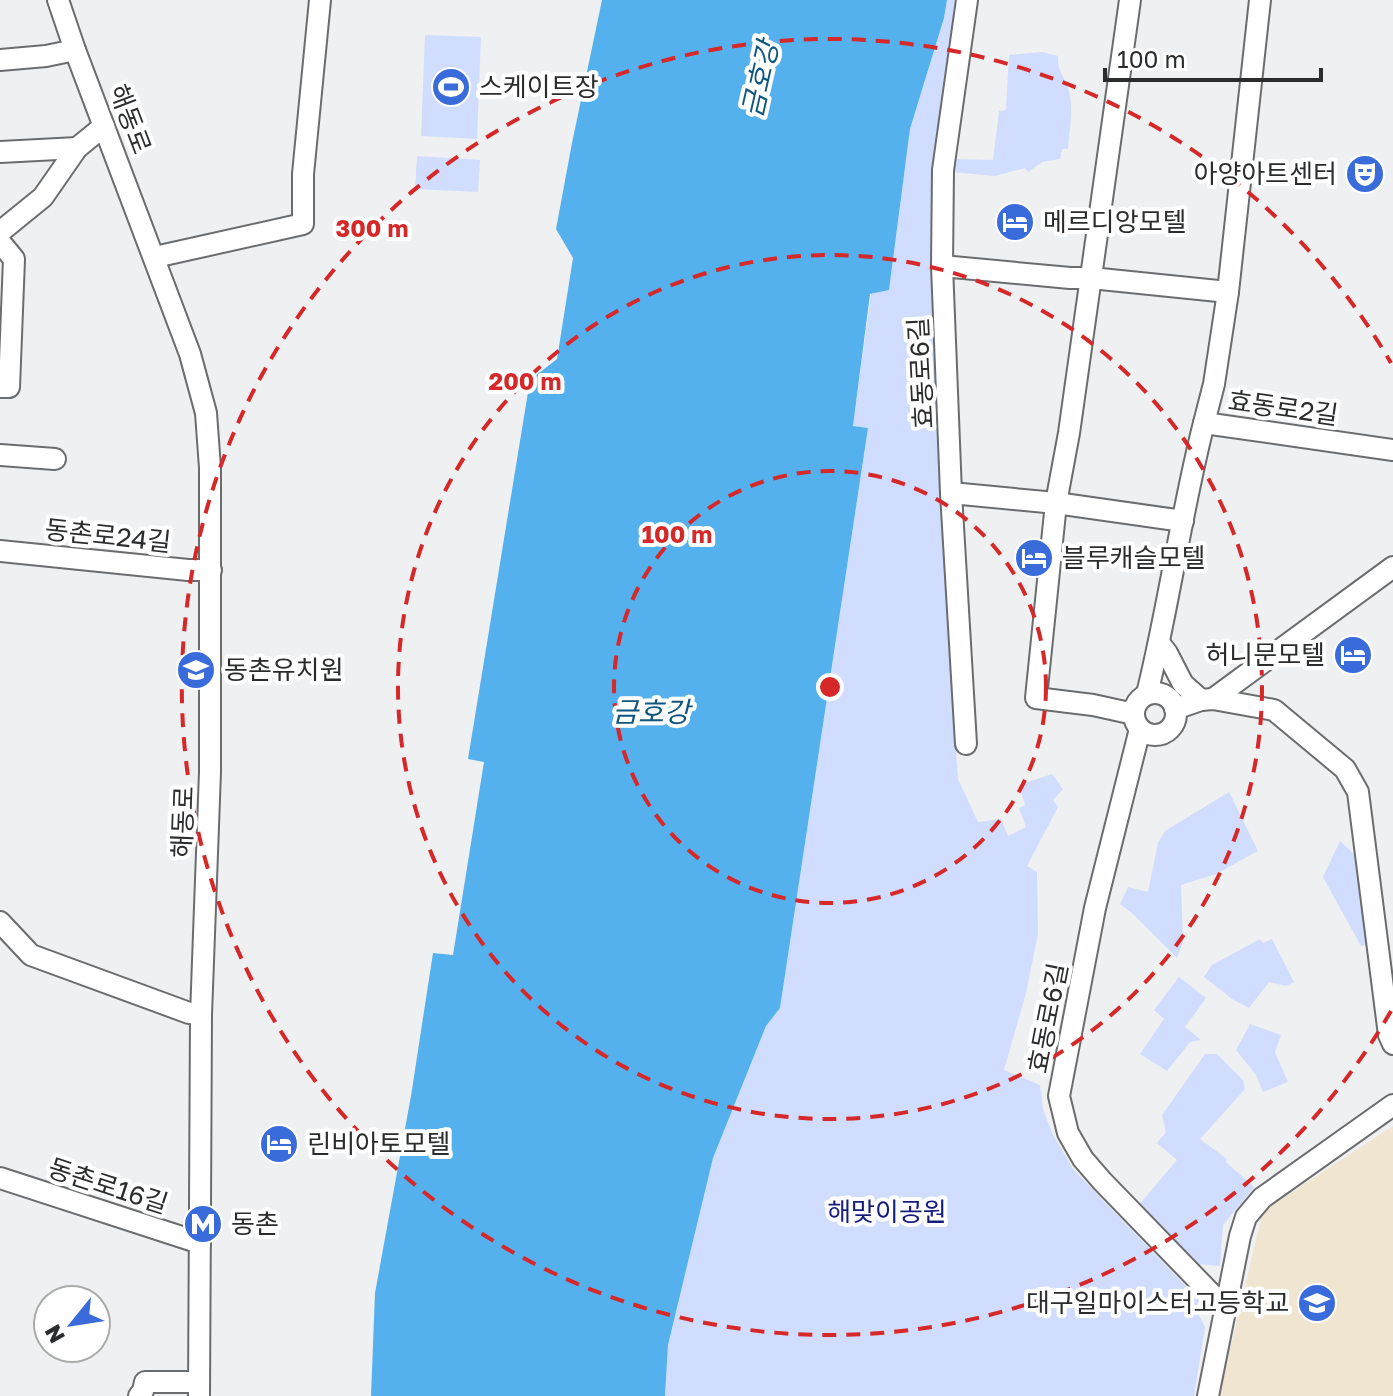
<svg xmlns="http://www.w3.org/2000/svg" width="1393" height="1396" font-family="'Golos Text','Noto Sans KR',sans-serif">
<rect width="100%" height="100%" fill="#eff0f2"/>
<polygon fill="#efe5d0" points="1393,1126 1393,1396 1219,1396 1263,1211"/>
<g fill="#d1ddff">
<polygon points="947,0 963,0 939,327 943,550 958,779 978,822 1001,819 1008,836 1026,827 1019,808 1025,805 1019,785 1052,774 1063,789 1053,800 1058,807 1027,866 1037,872 1038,934 1026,993 1004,1070 1040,1085 1043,1109 1052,1133 1073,1169 1199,1300 1195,1308 1205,1327 1194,1396 665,1396 668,1345 713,1158 766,1026 780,1008 868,428 853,426 871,294 889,289 910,129 944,18"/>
<polygon points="425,35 481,37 477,139 421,136"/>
<path d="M1042,52L1058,56C1057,71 1065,77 1069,91C1074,109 1069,131 1068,149H1062L1060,159L1042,162L1028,172L1025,168L995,176L953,172L955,159L993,160L999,111L1006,110L1009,55Z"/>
<polygon points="417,156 480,160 478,192 415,189"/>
<polygon points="1229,792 1258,851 1216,874 1181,885 1183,942 1177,958 1133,914 1120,904 1128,887 1148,892 1158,843 1165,831"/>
<polygon points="1340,841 1356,856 1368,945 1361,946 1323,877"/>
<polygon points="1260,939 1263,943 1272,939 1294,982 1286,986 1269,982 1249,1008 1232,999 1204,977 1212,965"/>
<polygon points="1179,977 1206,998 1185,1027 1201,1040 1190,1042 1167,1071 1140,1054 1164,1019 1154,1010"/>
<polygon points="1250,1024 1281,1035 1275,1052 1288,1082 1263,1092 1256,1075 1236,1050"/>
<polygon points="1205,1054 1217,1054 1243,1080 1245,1089 1200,1139 1227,1159 1226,1162 1254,1187 1223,1225 1220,1266 1197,1264 1137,1207 1177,1160 1157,1143 1166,1132 1162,1115"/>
</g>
<polygon fill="#54b1ee" points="602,0 947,0 944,18 910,129 889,290 870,294 853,426 868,428 780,1008 766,1026 713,1158 668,1345 665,1396 371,1396 375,1293 411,1096 433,953 453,955 484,762 468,759 530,380 557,359 573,258 556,229 572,143"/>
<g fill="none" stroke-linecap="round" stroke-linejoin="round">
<defs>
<g id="minor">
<polyline points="58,0 75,50 190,354 206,413 210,468 210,772 201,1015 199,1396"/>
<polyline points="1130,0 1069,433 1056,503 1036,698 1093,705 1134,714"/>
<polyline points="1260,0 1228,292 1214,384 1204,423 1393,450"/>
<polyline points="0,60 46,56 75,50"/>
<polyline points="0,152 77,148"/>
<polyline points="0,232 43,197 77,148 104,126"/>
<polyline points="0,242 14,259 9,387 0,387"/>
<polyline points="155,257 303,224 303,174 320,0"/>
<polyline points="942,266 1070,278 1091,278 1228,292"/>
<polyline points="0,455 55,459"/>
<polyline points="951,493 1056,503 1183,521"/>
<polyline points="0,551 188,570 211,570"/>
<polyline points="1160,644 1167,653 1183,684 1201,700"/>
<circle cx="1155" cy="714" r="21"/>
<path d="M1147,694C1169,605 1181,513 1204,423"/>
<polyline points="1213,699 1393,567"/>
<polyline points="1175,709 1201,700 1213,699 1274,710 1345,769 1358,792 1389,1035 1393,1044"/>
<polyline points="1140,729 1095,908 1059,1096 1068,1133 1083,1159 1102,1181 1225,1308"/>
<polyline points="966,744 951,493 942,266 943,170 967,0"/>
<polyline points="0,922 31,955 189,1013 201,1015"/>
<polyline points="0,1178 200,1243"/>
<polyline points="139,1396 143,1391 145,1382 199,1382"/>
<polyline points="1208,1396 1240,1236 1246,1217 1262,1198 1393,1105"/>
</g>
</defs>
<use href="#minor" stroke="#6b6c6e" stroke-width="24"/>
<use href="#minor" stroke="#fff" stroke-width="20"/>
</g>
<g fill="none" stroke="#d62828" stroke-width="4" stroke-dasharray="14 10">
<circle cx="830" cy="687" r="216"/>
<circle cx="830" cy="687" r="432"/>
<path d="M1391 1011A648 648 0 1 1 1391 363"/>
</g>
<defs>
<symbol id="stadium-disc" viewBox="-11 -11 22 22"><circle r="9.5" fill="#396bdb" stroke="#fff"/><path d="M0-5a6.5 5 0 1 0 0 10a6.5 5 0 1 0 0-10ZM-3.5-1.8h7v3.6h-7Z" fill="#fff"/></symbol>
<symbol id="theatre-disc" viewBox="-11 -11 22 22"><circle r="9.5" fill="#396bdb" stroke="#fff"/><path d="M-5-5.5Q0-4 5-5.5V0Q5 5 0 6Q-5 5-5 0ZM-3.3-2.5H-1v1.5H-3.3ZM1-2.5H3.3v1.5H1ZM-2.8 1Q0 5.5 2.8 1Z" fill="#fff"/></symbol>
<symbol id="hotel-disc" viewBox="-11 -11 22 22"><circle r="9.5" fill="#396bdb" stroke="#fff"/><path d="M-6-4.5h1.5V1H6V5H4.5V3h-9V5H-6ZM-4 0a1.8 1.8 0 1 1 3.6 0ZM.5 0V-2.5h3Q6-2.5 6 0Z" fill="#fff"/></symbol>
<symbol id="school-disc" viewBox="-11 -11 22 22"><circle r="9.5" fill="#396bdb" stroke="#fff"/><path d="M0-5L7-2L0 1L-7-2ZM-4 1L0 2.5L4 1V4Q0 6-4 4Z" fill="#fff"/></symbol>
<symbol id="metro-disc" viewBox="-11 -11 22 22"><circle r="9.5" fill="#396bdb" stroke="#fff"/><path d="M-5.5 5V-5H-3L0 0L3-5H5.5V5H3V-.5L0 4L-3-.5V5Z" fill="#fff"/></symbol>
</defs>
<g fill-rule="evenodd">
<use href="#stadium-disc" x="429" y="65" width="44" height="44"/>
<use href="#theatre-disc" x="1343" y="152" width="44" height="44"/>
<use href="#hotel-disc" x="993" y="200" width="44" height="44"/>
<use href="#hotel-disc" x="1012" y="536" width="44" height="44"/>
<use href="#hotel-disc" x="1331" y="633" width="44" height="44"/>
<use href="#school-disc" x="174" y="648" width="44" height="44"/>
<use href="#hotel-disc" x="257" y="1122" width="44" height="44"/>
<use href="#metro-disc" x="181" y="1202" width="44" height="44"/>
<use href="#school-disc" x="1295" y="1281" width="44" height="44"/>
</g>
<g text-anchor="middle" stroke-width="8" stroke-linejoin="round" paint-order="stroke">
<g font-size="26" fill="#2b2c2d" stroke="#fff" text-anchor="start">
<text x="479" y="96">스케이트장</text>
<text x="1337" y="183" text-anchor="end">아양아트센터</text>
<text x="1043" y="231">메르디앙모텔</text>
<text x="1062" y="567">블루캐슬모텔</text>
<text x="1325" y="664" text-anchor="end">허니문모텔</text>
<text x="224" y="679">동촌유치원</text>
<text x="307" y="1153">린비아토모텔</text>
<text x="231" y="1233">동촌</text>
<text x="1289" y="1312" text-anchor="end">대구일마이스터고등학교</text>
</g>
<g font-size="26" fill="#2b2c2d" stroke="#fff">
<text transform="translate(130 119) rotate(69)" y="9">해동로</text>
<text transform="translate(921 373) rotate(-93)" y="9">효동로6길</text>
<text transform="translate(1283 408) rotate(8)" y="9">효동로2길</text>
<text transform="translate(108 536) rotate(6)" y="9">동촌로24길</text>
<text transform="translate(183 822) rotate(-88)" y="9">해동로</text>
<text transform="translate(1048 1018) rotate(-79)" y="9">효동로6길</text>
<text transform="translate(108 1186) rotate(18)" y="9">동촌로16길</text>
</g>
<g font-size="26" fill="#151c7b" stroke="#fff">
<text x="887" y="1221">해맞이공원</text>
</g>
<g font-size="28" font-style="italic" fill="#0f567f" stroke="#fff">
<text transform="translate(760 79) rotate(-77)" y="10">금호강</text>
<text x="651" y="722">금호강</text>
</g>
</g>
<circle cx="830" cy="687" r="12" fill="#d62828" stroke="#fff" stroke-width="4"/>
<g font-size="24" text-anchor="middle" font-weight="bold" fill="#d62828" stroke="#fff" stroke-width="8" stroke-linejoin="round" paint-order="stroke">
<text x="372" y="237">300 m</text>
<text x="525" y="390">200 m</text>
<text x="677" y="543">100 m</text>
</g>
<g transform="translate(72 1324) rotate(240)"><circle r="38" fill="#ffffff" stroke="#aaabab" stroke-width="2"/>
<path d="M0-6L14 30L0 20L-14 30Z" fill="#396bdb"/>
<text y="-12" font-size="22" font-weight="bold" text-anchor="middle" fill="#2b2c2d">N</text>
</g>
<path d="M1105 68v12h216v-12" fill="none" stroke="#2b2c2d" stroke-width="4"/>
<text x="1117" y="68" font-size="24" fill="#2b2c2d" stroke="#ffffff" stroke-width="6" paint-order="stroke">100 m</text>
</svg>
